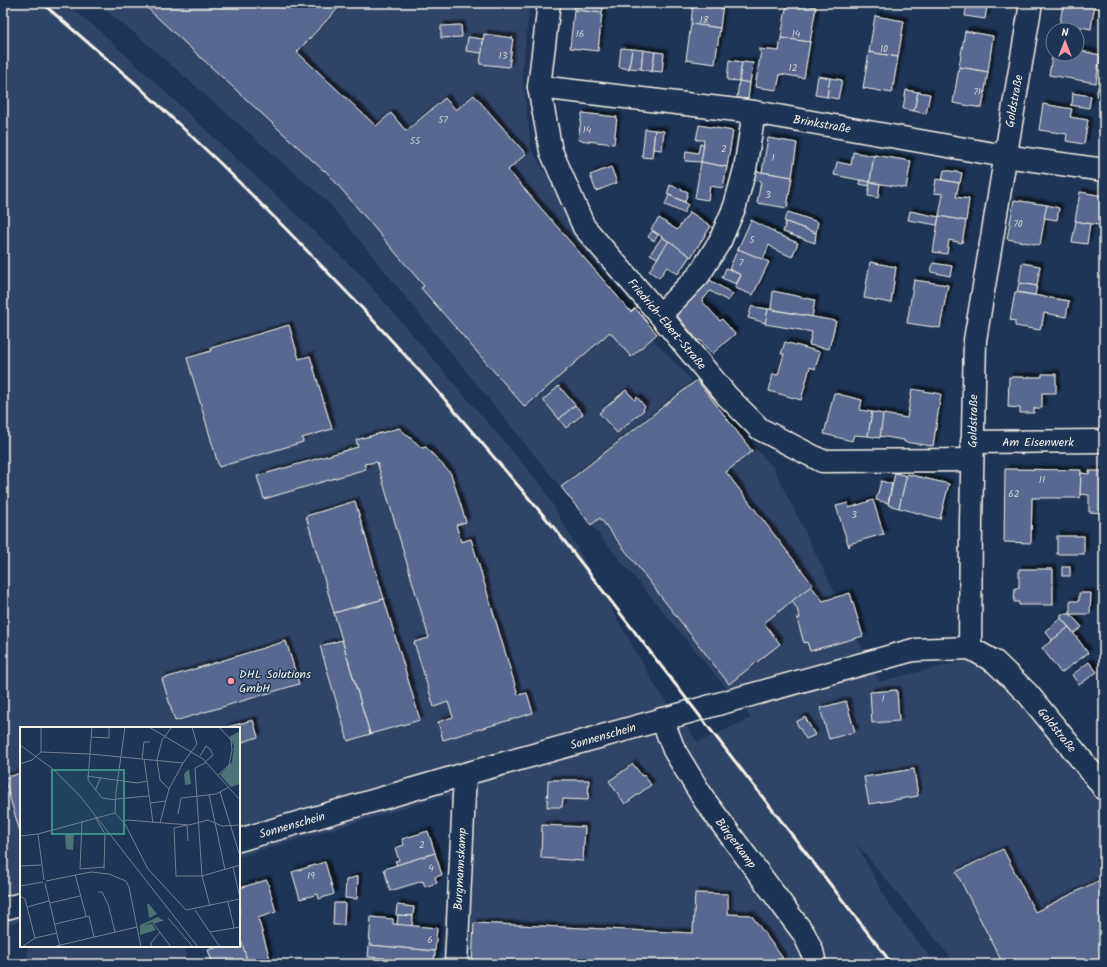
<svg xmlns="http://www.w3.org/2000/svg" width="1107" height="967" font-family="Kalam,sans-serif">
<defs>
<filter id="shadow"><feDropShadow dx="3.5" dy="-3.5" stdDeviation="1" flood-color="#0009"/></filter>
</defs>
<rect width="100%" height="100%" fill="#1d3557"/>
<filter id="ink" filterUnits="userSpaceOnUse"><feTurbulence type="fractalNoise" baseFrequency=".025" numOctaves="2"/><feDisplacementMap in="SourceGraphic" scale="8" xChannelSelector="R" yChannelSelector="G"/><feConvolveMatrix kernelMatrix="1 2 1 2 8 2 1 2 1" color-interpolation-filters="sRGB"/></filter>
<g filter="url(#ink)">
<g fill="#2f4468">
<polygon points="3,3 65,3 100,31 362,276 542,486 656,687 698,742 751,718 615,554 328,202 133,32 96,3 530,3 522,71 531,149 630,315 773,467 879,682 974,658 1089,759 1104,789 1104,964 956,964 856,843 888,903 935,964 441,964 455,813 448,795 239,857 239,728 21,728 21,921 3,927"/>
<polygon points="28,946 185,946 189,964 27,964"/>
</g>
<g fill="#586890" stroke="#f4f1e8" filter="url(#shadow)">
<polygon points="150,3 341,3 342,4 297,52 376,126 391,113 406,131 445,98 456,110 474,95 526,154 508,170 631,312 635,308 657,334 631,357 610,332 525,407 421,288 424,286 325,170 324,171 146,7"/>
<polygon points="575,3 604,3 602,13 574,10"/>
<polygon points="693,3 723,3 720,28 691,24"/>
<polygon points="787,3 795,3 816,7 810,42 781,38"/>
<polygon points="1063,3 1104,3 1104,5 1095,3 1091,29 1060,23"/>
<polygon points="967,4 987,7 985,19 965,16"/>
<polygon points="574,10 602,13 598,51 570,48"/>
<polygon points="875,16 904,21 898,57 869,52"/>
<polygon points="691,24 720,28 715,64 686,60"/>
<polygon points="461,25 462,37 441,38 441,26"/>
<polygon points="965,31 993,36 988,72 959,67"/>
<polygon points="484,34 513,38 509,67 480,64"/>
<polygon points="468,37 483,39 482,53 466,51"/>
<polygon points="781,38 810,42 804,78 780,74 777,90 755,87 761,51 759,51 759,49 779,51"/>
<polygon points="621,48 632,49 629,69 619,67"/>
<polygon points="632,49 643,50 641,69 630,68 629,69"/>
<polygon points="643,50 655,52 652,72 641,69"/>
<polygon points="1077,50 1100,55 1096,83 1049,75 1053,51 1053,54 1077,54"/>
<polygon points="655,52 664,53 662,72 652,71"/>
<polygon points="869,52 898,57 892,93 863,88"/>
<polygon points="729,60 742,62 739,81 727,80"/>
<polygon points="742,62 753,63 750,83 739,81"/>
<polygon points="959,67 988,72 982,108 953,103"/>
<polygon points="818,76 830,78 827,97 815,95"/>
<polygon points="830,78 842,80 838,99 827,97"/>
<polygon points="739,81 750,83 748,99 737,98"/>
<polygon points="1099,83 1104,84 1104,97 1096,96"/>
<polygon points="906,90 918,92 914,111 903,109"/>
<polygon points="918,92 930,94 926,114 914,111"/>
<polygon points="1072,93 1091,96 1089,108 1070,105 1072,104 1073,94"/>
<polygon points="1043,104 1072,109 1070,117 1088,120 1084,144 1066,141 1067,134 1039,130"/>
<polygon points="582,113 617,117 614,144 578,140"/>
<polygon points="699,125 733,131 727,167 701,162 704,140 696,140"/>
<polygon points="645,129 655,130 652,158 642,157"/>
<polygon points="655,130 664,131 662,150 653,149"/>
<polygon points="768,138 797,143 792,177 762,172"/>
<polygon points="700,144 704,144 701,162 685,161 686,151 698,153"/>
<polygon points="853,152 874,156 870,182 834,175 837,162 851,165"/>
<polygon points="874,155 911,161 906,188 870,182"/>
<polygon points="701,162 727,167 723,188 710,186 708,200 695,198"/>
<polygon points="611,167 617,183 596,191 590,175"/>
<polygon points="944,170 962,173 960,183 942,180"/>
<polygon points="755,171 792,177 787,208 757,203 761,181 754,180"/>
<polygon points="936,179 959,183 956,197 969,199 966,221 939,216 943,194 934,193"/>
<polygon points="860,180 870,182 870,186 859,184"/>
<polygon points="870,182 880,184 878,198 868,196"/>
<polygon points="670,185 688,192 685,202 667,194"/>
<polygon points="1080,192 1104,196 1104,226 1075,221"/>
<polygon points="669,195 688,204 684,213 665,205"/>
<polygon points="1014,200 1047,205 1040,245 1007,239"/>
<polygon points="1047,205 1059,208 1057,220 1044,218"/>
<polygon points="910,211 939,217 937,225 908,220"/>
<polygon points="690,212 711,226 691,257 651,229 659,218 677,230"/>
<polygon points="788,212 818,222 816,233 784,221"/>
<polygon points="939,216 966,221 962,243 949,240 947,254 933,252"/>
<polygon points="751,220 775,232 774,233 798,243 792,257 776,250 769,245 763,260 738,249"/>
<polygon points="1076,221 1090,224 1087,244 1072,242"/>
<polygon points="786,222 816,233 815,243 783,232"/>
<polygon points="652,231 658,235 654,241 648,237"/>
<polygon points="662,237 669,242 657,258 650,254"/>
<polygon points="669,241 690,256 678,274 667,267 659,278 649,271"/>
<polygon points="738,249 769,262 753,295 735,288 741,275 729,269"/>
<polygon points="870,262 896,267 891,303 864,298"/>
<polygon points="933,263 952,266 950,276 931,272"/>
<polygon points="1022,263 1040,266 1037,286 1019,283"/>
<polygon points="726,268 741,275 736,284 722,278"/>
<polygon points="705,277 733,294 728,301 710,291 702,301 720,321 722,319 735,334 712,354 700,340 698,341 675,313"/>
<polygon points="914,280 948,285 940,328 907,323"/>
<polygon points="1019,283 1037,286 1035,295 1017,292"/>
<polygon points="773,291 815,300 812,317 771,309"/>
<polygon points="1015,292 1069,301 1066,317 1044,313 1042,325 1041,325 1040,330 1015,326 1015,321 1010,320"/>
<polygon points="752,305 755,307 768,309 766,323 748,318"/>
<polygon points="768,309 836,321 829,349 809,345 812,332 765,324"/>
<polygon points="289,325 299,359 310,356 332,429 302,438 303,442 219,467 187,358 211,351 211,348"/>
<polygon points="785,342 820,352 815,369 810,367 801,400 769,391 773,374 778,375 784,354 781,354"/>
<polygon points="1042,374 1056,374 1056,393 1042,393 1042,408 1034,408 1034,413 1020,413 1020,408 1008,407 1009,377 1042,377"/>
<polygon points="697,380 752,451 726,472 813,585 764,623 780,644 729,684 600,518 591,525 561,487"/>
<polygon points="559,386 575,405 559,419 543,400"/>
<polygon points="912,389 941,394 933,446 904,442 904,440 879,436 883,414 907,418"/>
<polygon points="626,390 635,400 637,397 645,407 643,409 644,410 617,433 599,413"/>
<polygon points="834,393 862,400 860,410 872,412 868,436 854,435 852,441 824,434"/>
<polygon points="575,405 583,414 566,428 559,419"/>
<polygon points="872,412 883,414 880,438 868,436"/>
<polygon points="399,428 422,448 426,447 451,474 466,522 456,525 461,542 471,539 518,695 527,693 533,713 443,740 438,722 453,717 448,702 434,707 414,642 429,638 377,462 364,464 366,469 264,499 257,476 358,447 356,440"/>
<polygon points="1005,469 1081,470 1080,498 1032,498 1031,543 1004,542"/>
<polygon points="1089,471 1104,471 1104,513 1089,512 1089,495 1080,494 1081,473 1089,474"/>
<polygon points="895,473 907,476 899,508 888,505"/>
<polygon points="907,474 949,484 940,519 899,508"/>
<polygon points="881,481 892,484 888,503 876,500"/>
<polygon points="873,500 884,535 883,534 849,544 850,546 849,547 836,506 848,503 849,508"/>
<polygon points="355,501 384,599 334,613 306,516"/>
<rect x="1057" y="536" width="27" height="18"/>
<rect x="1062" y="567" width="8" height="9"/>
<polygon points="1019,569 1053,569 1053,605 1019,605 1019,602 1014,602 1015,588 1019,588"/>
<polygon points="811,586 823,601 850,593 863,636 810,651 807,642 804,643 797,619 800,618 797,609 792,601"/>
<polygon points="1079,593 1091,593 1090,614 1070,614 1070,601 1079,601"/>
<polygon points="384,599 420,720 370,734 334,613"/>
<polygon points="1061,614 1070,614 1082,627 1074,633 1061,618 1061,619"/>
<polygon points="1061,618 1069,628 1052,640 1045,631"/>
<polygon points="1069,627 1088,653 1061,673 1042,648"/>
<polygon points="342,640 370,734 348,741 320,646"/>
<polygon points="286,641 299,684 175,721 162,679"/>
<polygon points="1089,662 1097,672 1079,685 1072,675"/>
<polygon points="897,690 899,721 872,723 870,692"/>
<polygon points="846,701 855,732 829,739 820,708"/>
<polygon points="805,717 815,735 806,739 796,722"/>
<polygon points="253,720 258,737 239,743 239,728 224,728"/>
<polygon points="633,764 642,776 644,775 651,785 625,804 609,781"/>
<polygon points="914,769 918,796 869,804 864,777"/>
<polygon points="21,773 21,835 4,778"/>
<polygon points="548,780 589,780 588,800 563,799 562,807 547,807"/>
<polygon points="542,825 585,827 583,861 541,858"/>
<polygon points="428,831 435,853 397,865 395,861 399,860 395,848 404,845 402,839"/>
<polygon points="1003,849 1035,912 1102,879 1104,884 1104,964 1003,964 956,872"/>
<polygon points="435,853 442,875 435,877 437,883 425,887 423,881 390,891 384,869"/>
<polygon points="325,862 334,894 319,899 318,894 300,899 292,872"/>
<polygon points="358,876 357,899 345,898 346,880"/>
<polygon points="267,880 276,912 258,918 270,959 248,964 239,935 239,888"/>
<polygon points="695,893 728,894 728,914 751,915 782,957 782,964 472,964 474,923 693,933"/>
<polygon points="334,903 345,903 344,925 333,925"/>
<polygon points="397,905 414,907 413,916 396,915"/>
<polygon points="398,915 413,916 412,926 397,925"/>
<polygon points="371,917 393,919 393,924 437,928 435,951 369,945"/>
<polygon points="241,940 247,960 231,964 213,964 208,950 221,946 239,946 239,941"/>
<polygon points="369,945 435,951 434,964 384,964 385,958 368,957"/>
</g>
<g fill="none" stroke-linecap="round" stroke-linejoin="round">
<defs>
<g id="minor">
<polyline points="549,3 539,87 551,151 584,227 660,315 727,396 760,429 822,461 972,460"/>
<polyline points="539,87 754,112 1005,156 1104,170"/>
<polyline points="660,315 699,275 720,241 735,206 745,169 754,112"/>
<polyline points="972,442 1104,441"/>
<polyline points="970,648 971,522 975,340 1031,3"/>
<polyline points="662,719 674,750 705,801 804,934 812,951 815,964"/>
<polyline points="239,840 465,774 913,650 970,648 995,662 1028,694 1098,780 1104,789"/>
<polyline points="3,909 21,904"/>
<polyline points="456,964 465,774"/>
</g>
</defs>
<use href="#minor" stroke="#f4f1e8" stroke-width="25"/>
<use href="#minor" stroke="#1d3557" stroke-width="22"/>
<polyline stroke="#f4f1e8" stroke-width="3" points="42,3 136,84 220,163 288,231 362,308 435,388 555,529 892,964"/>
</g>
</g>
<circle fill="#ff9aa2" stroke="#1d3557" stroke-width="1.5" cx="231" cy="681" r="4"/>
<g text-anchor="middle" stroke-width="3" stroke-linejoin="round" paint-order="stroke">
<g font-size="10" fill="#cdcfd2">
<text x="704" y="23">18</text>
<text x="580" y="37">16</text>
<text x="796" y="37">14</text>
<text x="884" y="52">10</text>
<text x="503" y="59">13</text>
<text x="793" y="71">12</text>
<text x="977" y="95">71</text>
<text x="443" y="123">57</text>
<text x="587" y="133">14</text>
<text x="415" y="144">55</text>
<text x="724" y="152">2</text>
<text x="773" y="161">1</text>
<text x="768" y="198">3</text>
<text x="1018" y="227">70</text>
<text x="752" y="243">5</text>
<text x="741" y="266">7</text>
<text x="1042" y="483">11</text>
<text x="1014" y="497">62</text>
<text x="854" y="518">3</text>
<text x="883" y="702">1</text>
<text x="422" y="848">2</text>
<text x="431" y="871">4</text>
<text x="311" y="879">19</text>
<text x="430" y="943">6</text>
</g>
<g font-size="12" fill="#f4f1e8" stroke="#1d3557">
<text transform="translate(1014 101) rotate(-80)" y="4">Goldstraße</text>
<text transform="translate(822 124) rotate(10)" y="4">Brinkstraße</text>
<text transform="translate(667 324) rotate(50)" y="4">Friedrich-Ebert-Straße</text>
<text transform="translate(973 421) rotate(-89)" y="4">Goldstraße</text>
<text x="1038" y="446">Am Eisenwerk</text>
<text transform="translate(1057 730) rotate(51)" y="4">Goldstraße</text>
<text transform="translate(603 736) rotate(-16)" y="4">Sonnenschein</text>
<text transform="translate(292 825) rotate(-16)" y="4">Sonnenschein</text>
<text transform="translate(736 843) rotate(53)" y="4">Bürgerkamp</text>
<text transform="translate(460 869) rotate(-87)" y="4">Burgmannskamp</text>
</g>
<g font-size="12" fill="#f4f1e8" stroke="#1d3557" text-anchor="start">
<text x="239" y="678">DHL Solutions<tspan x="239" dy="14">GmbH</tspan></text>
</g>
</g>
<g transform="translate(20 727)">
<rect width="220" height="220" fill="#1d3557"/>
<path d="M220,4V57L211,60L200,48L212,35L214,19L209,10ZM169,42L171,57L165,58L164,47ZM54,107L53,123L46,122L45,108ZM127,177H129L137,187L129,191ZM138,190L142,193L123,198L132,197L136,203L120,208V198Z" fill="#4c7376"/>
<path fill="none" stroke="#738091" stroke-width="1" d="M72,0L68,53L82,71L96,73M105,0L96,65L95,86L105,97L128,142L166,183L220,172M129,0L183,32L220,73M71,10L89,11V0M0,18L33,42L60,69L178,220M21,25V0M180,29L186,19L190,22L193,28L186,34M122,32L124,15H130M124,32L133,96M187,35L175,41L182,149L190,179M0,37L12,33L21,25L70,27L163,36M198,48L209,38L212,23L211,13L199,0M67,49L117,56L127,54M149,62L140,53L137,33L142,13L152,0M75,64L81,50M200,65L220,129M189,67L205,143M96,72L129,69M130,76L146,74M158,87L161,71L196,67L209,60M75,90L85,107L84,142M62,94L60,142L84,140M104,94L107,93L169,98L188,93L202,99L220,98M140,96L149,62L163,36L177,17L172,0M18,107L24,153M0,109L18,107L95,86M168,114L167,98L154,101L156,149H182L220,138M0,139L21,138M213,140L220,171M55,147L66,189M26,154L71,145L89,147L106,154L109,160L121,220M25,156L40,220M0,159L23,155M78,165H82L88,177L95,205M0,169L5,172L15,211M208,175L214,201M30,176L60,169M7,180L29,174M175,183L200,220M148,191L173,220M143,193L133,196L151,220M35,197L69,189L74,210M190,205L220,200M2,220L15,211L37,206M32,220L117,200M131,220V216L140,205"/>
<path fill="#3d8f86" fill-opacity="0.15" stroke="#3d8f86" stroke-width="2" d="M32,43H104V107H32Z"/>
<rect width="220" height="220" fill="none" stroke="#f4f1e8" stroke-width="2"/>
</g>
<rect width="1107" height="967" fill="none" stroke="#1d3557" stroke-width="16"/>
<rect x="8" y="8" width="1091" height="951" fill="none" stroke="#f4f1e8" stroke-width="1.5" filter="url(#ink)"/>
<g transform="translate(1065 42)"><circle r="19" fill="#1d3557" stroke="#738091"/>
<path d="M0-3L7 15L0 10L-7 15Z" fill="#ff9aa2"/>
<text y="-6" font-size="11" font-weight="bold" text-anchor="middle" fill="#f4f1e8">N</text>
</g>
</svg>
